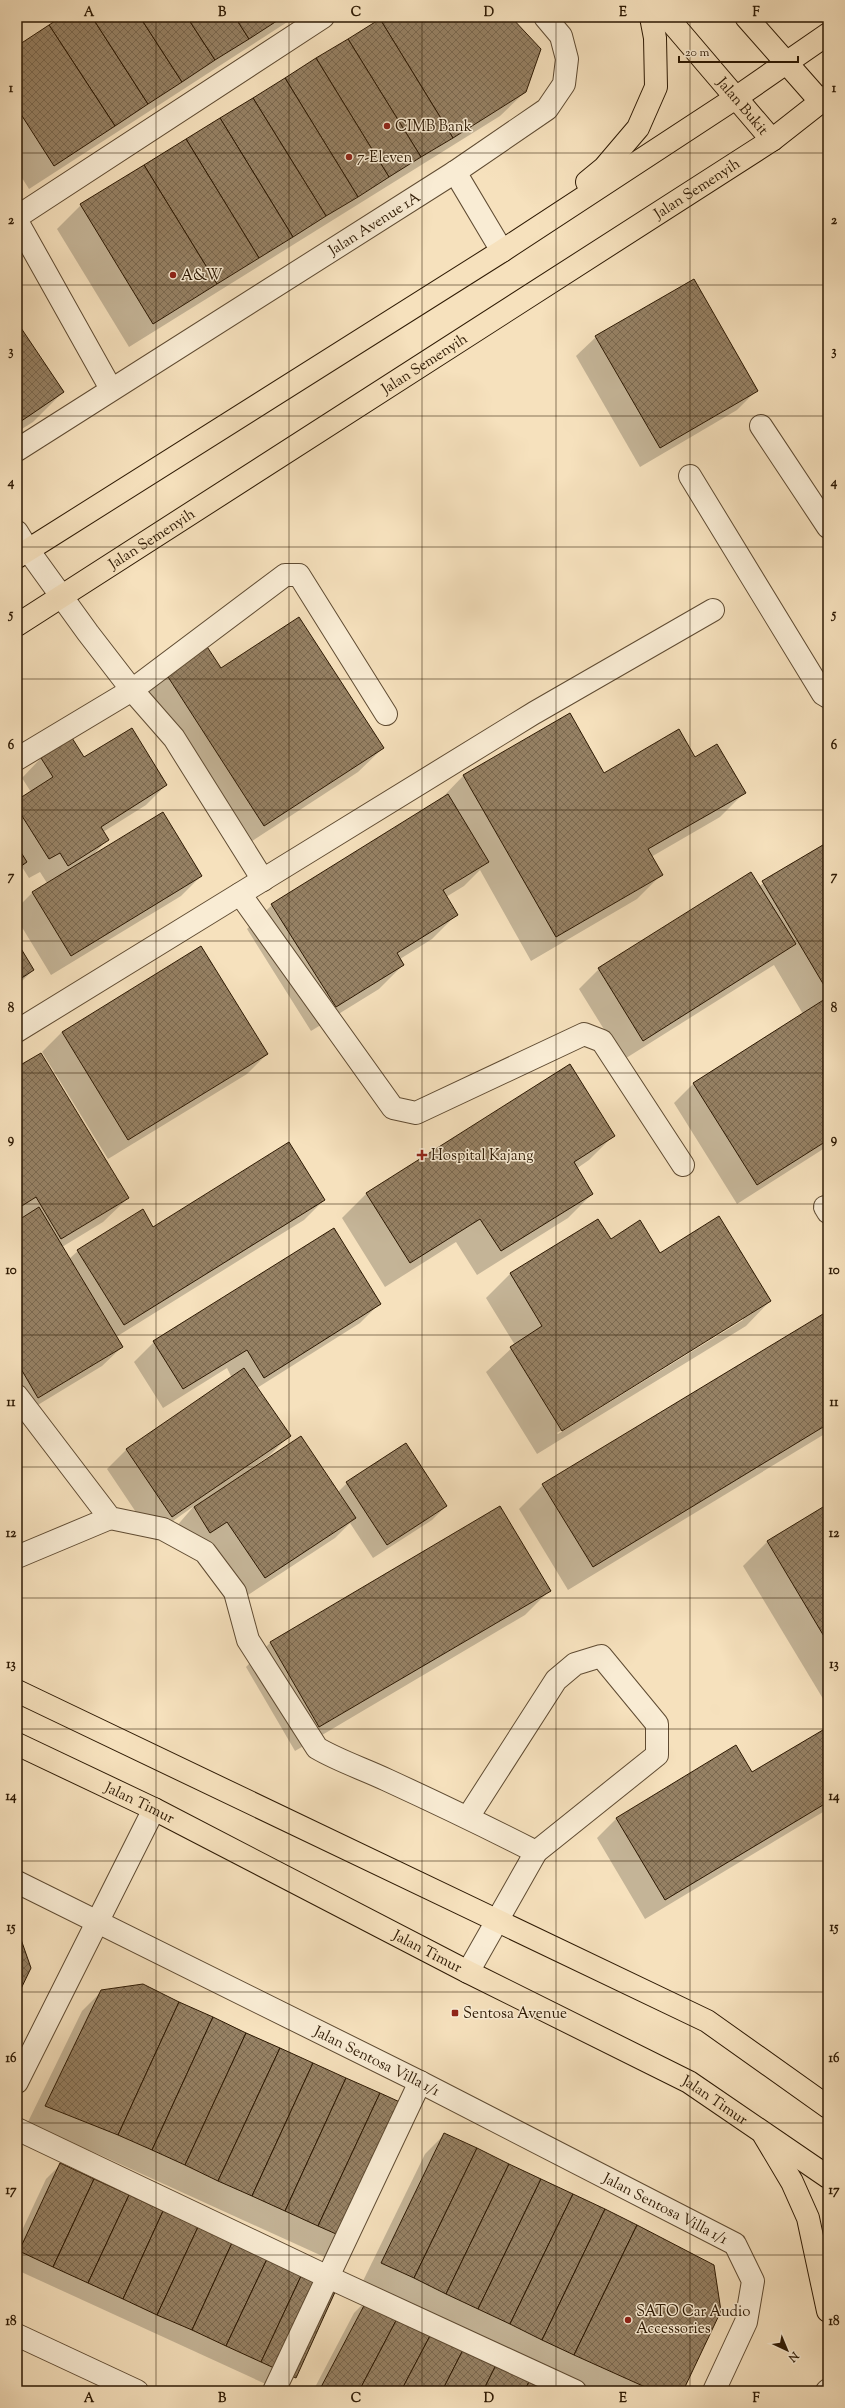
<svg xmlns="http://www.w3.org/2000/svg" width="845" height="2408" font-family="'Sorts Mill Goudy',serif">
<defs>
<pattern id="building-cross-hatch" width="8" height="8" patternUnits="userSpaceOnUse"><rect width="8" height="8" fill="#968164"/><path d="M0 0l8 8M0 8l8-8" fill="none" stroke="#7b6950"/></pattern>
</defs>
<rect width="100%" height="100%" fill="#f6e1bd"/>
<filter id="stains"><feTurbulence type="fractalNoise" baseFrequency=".005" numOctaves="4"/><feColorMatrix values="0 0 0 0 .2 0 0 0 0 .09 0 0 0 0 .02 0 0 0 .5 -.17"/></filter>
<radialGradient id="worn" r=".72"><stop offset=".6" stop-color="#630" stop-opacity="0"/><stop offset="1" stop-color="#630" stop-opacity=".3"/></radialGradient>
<g fill="#0003" fill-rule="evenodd">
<polygon points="63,17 295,17 29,189 17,170 17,47"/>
<polygon points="388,17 510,17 525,92 500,116 129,347 57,229 81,205"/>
<polygon points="17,324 63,392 33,422 17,432"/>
<polygon points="596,337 757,390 737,410 640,467 576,356"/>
<polygon points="161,667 221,670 383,748 358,772 240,849 137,691"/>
<polygon points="569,715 603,775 695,758 744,793 720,817 651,857 661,875 637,899 531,961 480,870 464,886 446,897 456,915 432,939 400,959 403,965 379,989 311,1031 247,929 272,905 440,800 463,776"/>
<polygon points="41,758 84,759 166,785 146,805 103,832 107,840 93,855 201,876 181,896 51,975 17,919 17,908 32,893 47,883 40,872 29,878 22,867 17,871 17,801 31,792 22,778"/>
<polygon points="828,843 828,1146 737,1204 674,1103 693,1084 803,1014 774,965 623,1060 579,989 599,969 751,873 759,886"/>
<polygon points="17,944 33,970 17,986"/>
<polygon points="201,947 267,1054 247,1074 108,1159 42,1052 62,1032"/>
<polygon points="569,1066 613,1136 589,1160 576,1169 592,1194 568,1218 477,1275 456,1242 385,1287 342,1218 366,1194"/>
<polygon points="17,1068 128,1198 103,1222 62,1247 69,1259 78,1251 153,1228 324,1200 304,1220 116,1337 122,1347 102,1366 18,1417"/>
<path d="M598,1220L610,1240L660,1254L770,1301L746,1326L537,1454L486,1372L515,1345L486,1298L510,1274ZM743,1318V1320L558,1434L557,1433Z"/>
<polygon points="380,1303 360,1323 257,1388 289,1436 270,1455 252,1468 338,1492 347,1483 446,1506 432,1520 373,1558 350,1523 335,1538 245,1597 175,1528 194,1506 152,1536 107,1469 127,1449 232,1378 227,1368 163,1408 134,1362 154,1342"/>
<polygon points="828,1313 828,1432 568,1590 519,1509 543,1485"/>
<polygon points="828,1505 828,1707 743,1566 767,1542"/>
<polygon points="500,1507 549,1591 525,1615 295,1751 246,1667 270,1643"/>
<polygon points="828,1728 828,1809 645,1919 597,1838 616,1819 736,1747 752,1773"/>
<polygon points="143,1985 412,2109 331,2260 98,2154 26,2126 82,2011 102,1991"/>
<polygon points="445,2134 682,2391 591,2391 362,2283 425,2154"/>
<polygon points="60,2165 295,2377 281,2391 17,2270 17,2241 46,2179"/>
<polygon points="368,2299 544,2391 313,2391 354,2313"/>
</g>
<g fill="url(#building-cross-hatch)" stroke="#2d1903">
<polygon points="61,17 92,17 148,104 115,126 49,25"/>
<polygon points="92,17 140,17 182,82 148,104"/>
<polygon points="140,17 187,17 215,60 182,82"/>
<polygon points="187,17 235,17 249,39 215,60"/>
<polygon points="235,17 283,17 249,39"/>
<polygon points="384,17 511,17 541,49 526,92 453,138 380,19"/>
<polygon points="380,19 453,138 421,157 348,39"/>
<polygon points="49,25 115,126 54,166 17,108 17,46"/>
<polygon points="348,39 421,157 389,177 316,58"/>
<polygon points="316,58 389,177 358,197 285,78"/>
<polygon points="285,78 358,197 326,216 253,98"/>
<polygon points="253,98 326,216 293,237 220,118"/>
<polygon points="220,118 293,237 259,258 186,139"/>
<polygon points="186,139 259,258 217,284 144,165"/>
<polygon points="144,165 217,284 153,324 80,204"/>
<polygon points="694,279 758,391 660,448 595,336"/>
<polygon points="17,322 64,392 17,424"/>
<polygon points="299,617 384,748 264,826 161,666 202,639 221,668"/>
<polygon points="570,713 604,773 679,729 695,757 717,744 746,793 648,849 663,875 556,937 463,775"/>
<polygon points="132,728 167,785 101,827 109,840 68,866 60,853 49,859 17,808 17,800 53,777 41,758 72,738 84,757"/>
<polygon points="448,794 489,862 443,890 458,915 397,953 404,965 336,1007 271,904"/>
<polygon points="163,812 202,876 71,956 32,892"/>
<polygon points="828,842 828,992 762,881"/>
<polygon points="17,846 27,862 17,869"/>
<polygon points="751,872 796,944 643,1041 598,968"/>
<polygon points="17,942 34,970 17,981"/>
<polygon points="201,946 268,1054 128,1140 62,1032"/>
<polygon points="825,999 828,1003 828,1140 757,1185 693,1083"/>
<polygon points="41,1053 129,1198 61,1239 36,1197 17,1209 17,1067"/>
<polygon points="570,1064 615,1136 574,1162 593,1194 501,1251 480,1219 410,1263 366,1193"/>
<polygon points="289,1142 325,1200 124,1325 77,1250 143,1209 153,1227"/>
<polygon points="39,1207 123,1347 38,1398 17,1362 17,1221"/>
<polygon points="719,1216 771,1301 562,1431 510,1347 542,1326 510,1273 598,1219 611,1239 640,1220 660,1253"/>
<polygon points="334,1228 381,1304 264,1378 247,1350 183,1389 153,1341"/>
<polygon points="828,1311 828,1424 593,1567 542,1484"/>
<polygon points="244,1368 291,1436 172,1517 126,1449"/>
<polygon points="301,1436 356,1518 265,1578 227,1522 210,1533 194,1507"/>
<polygon points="406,1443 447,1506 387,1545 346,1482"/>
<polygon points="828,1504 828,1643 767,1541"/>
<polygon points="500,1506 551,1591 319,1727 270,1642"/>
<polygon points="828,1727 828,1802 665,1900 616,1818 736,1745 752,1772"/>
<polygon points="17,1928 31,1968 17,1997"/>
<polygon points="143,1984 179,2002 118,2135 45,2106 101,1990"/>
<polygon points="179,2002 213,2017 152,2150 118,2135"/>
<polygon points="213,2017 246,2033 185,2165 152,2150"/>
<polygon points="246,2033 280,2048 218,2181 185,2165"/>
<polygon points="280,2048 313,2063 252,2196 218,2181"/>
<polygon points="313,2063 346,2078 285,2211 252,2196"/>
<polygon points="346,2078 380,2093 318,2226 285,2211"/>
<polygon points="380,2093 413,2108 352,2241 318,2226"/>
<polygon points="444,2133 477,2148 414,2278 381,2263"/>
<polygon points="477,2148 509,2164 446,2294 414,2278"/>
<polygon points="60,2163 94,2179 53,2267 19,2251"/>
<polygon points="509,2164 541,2179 478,2309 446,2294"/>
<polygon points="94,2179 129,2195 88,2283 53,2267"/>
<polygon points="541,2179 573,2194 510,2324 478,2309"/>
<polygon points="573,2194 605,2209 542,2340 510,2324"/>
<polygon points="129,2195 163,2211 123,2299 88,2283"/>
<polygon points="605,2209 637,2225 574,2355 542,2340"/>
<polygon points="163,2211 198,2227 157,2315 123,2299"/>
<polygon points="637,2225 714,2265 721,2311 683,2391 654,2391 574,2355"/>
<polygon points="198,2227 232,2243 192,2330 157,2315"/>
<polygon points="232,2243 267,2259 226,2346 192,2330"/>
<polygon points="267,2259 302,2274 261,2362 226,2346"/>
<polygon points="302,2274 336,2290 296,2378 261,2362"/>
<polygon points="368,2298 399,2315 359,2391 323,2391 320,2389"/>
<polygon points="399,2315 432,2332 401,2391 359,2391"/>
<polygon points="432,2332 464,2348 442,2391 401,2391"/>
<polygon points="464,2348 496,2365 483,2391 442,2391"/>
<polygon points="496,2365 529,2382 524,2391 483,2391"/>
<polygon points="529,2382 546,2391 524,2391"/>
</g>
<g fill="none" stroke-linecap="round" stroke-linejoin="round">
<defs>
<g id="minor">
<polyline points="455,172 502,251"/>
<polyline points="17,217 323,17"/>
<polyline points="17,221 111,389"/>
<polyline points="761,426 828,527"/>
<path id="s1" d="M17,450L455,172L547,109L564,84L567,59L561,36L545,17"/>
<polyline points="690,476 823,694 828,697"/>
<polyline points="17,532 28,550 88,633 132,690 174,738 263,880"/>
<polyline points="17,759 132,690 285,575 299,575 386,714"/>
<polyline points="240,894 393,1108 416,1113 584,1034 602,1041 683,1165"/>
<polyline points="17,1031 534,713 713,610"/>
<polyline points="825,1207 828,1212"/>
<path d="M17,1396L110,1518L163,1529L205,1552L235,1592L248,1640L317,1748C339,1761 364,1769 387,1780C437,1803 487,1827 536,1852"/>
<polyline points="17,1557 110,1518"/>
<polyline points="468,1817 556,1680 575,1664 601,1656 657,1724 657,1755 536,1852 468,1972"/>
<path id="s2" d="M17,1882L420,2082L735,2244L753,2281L746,2322L714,2391"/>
<polyline points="17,2082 154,1809"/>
<polyline points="17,2129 328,2277 575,2391"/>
<polyline points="17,2335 137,2391"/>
<polyline points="274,2391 420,2082"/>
<polyline points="827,2391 828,2390"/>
</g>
<g id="major">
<path id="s3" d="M667,17L772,140"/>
<polyline points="746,17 821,102"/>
<polyline points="587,182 604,168 638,128 656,87 655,38 651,17"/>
<polyline points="17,557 502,251 737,97 828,34"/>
<path id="s4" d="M17,625L772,140L828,96"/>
<polyline points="17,1691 707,2021 828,2107"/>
<path id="s5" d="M17,1744L154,1809L468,1972L689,2082L828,2177"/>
<polyline points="764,2135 792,2182 808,2218 828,2311"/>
</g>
</defs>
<use href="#minor" stroke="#5f4b32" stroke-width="24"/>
<use href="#major" stroke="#2d1903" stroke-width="24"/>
<use href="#minor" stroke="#f9ecd4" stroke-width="22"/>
<use href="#major" stroke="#f6e1bd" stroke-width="22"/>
</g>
<path fill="none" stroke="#2d1903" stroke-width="1" stroke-opacity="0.55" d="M156,17V2391M289,17V2391M422,17V2391M556,17V2391M690,17V2391M17,153H828M17,285H828M17,416H828M17,547H828M17,679H828M17,810H828M17,941H828M17,1073H828M17,1204H828M17,1335H828M17,1467H828M17,1598H828M17,1729H828M17,1861H828M17,1992H828M17,2123H828M17,2255H828"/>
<g fill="#8f2418" stroke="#f9ecd4" stroke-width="1.5">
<circle cx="387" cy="126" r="4"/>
<circle cx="349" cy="157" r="4"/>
<circle cx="173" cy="275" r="4"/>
<path d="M420 1149h4v4h4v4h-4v4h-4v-4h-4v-4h4z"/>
<rect x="451" y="2009" width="8" height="8" rx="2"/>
<circle cx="628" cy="2320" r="4"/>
</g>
<g text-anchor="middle" stroke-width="3" stroke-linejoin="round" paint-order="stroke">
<g font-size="15" fill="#2d1903" stroke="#f9ecd4">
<text dy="5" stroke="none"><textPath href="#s3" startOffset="117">Jalan Bukit</textPath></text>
<text dy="5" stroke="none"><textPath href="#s4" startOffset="808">Jalan Semenyih</textPath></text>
<text dy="5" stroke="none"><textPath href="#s1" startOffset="423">Jalan Avenue 1A</textPath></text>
<text dy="5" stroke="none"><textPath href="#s4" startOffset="484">Jalan Semenyih</textPath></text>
<text dy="5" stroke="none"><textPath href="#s4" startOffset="160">Jalan Semenyih</textPath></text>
<text dy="5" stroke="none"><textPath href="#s5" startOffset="136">Jalan Timur</textPath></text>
<text dy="5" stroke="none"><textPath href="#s5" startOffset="460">Jalan Timur</textPath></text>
<text dy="5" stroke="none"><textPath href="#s2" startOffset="402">Jalan Sentosa Villa 1/1</textPath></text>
<text dy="5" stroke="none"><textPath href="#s5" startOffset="784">Jalan Timur</textPath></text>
<text dy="5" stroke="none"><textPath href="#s2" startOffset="726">Jalan Sentosa Villa 1/1</textPath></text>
</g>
<g font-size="15" fill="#2d1903" stroke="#f9ecd4" text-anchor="start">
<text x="395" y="131">CIMB Bank</text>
<text x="357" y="162">7-Eleven</text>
<text x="181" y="280">A&amp;W</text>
<text x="431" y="1160">Hospital Kajang</text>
<text x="463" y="2018">Sentosa Avenue</text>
<text x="636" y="2316">SATO Car Audio<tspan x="636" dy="17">Accessories</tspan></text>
</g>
</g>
<rect width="845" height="2408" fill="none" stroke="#f6e1bd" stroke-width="44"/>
<g transform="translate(787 2350) rotate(136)" stroke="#f9ecd4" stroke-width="3" paint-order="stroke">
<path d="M0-3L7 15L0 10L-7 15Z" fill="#2d1903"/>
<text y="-6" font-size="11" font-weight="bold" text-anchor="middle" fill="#2d1903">N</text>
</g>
<path d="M679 56v6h119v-6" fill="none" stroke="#2d1903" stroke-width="2"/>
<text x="685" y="56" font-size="12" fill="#2d1903" stroke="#f9ecd4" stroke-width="3" paint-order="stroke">20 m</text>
<rect x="22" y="22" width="801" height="2364" fill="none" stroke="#2d1903" stroke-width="1.5"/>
<g font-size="13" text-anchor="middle" font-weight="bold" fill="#2d1903">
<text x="89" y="16">A</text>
<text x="222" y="16">B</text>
<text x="356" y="16">C</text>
<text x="489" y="16">D</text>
<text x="623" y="16">E</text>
<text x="756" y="16">F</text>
<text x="11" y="92">1</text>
<text x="834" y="92">1</text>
<text x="11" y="224">2</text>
<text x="834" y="224">2</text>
<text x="11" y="355">3</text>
<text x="834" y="355">3</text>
<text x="11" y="486">4</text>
<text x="834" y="486">4</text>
<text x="11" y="618">5</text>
<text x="834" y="618">5</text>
<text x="11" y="749">6</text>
<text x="834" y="749">6</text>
<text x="11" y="880">7</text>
<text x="834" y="880">7</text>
<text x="11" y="1012">8</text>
<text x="834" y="1012">8</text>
<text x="11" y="1143">9</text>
<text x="834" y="1143">9</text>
<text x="11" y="1274">10</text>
<text x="834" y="1274">10</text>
<text x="11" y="1406">11</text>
<text x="834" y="1406">11</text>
<text x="11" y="1537">12</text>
<text x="834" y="1537">12</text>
<text x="11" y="1668">13</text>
<text x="834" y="1668">13</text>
<text x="11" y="1800">14</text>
<text x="834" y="1800">14</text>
<text x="11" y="1931">15</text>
<text x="834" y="1931">15</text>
<text x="11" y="2062">16</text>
<text x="834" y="2062">16</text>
<text x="11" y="2194">17</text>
<text x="834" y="2194">17</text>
<text x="11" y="2325">18</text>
<text x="834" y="2325">18</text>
<text x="89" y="2402">A</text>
<text x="222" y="2402">B</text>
<text x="356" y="2402">C</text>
<text x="489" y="2402">D</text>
<text x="623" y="2402">E</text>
<text x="756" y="2402">F</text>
</g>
<rect width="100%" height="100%" filter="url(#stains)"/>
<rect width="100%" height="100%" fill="url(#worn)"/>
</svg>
